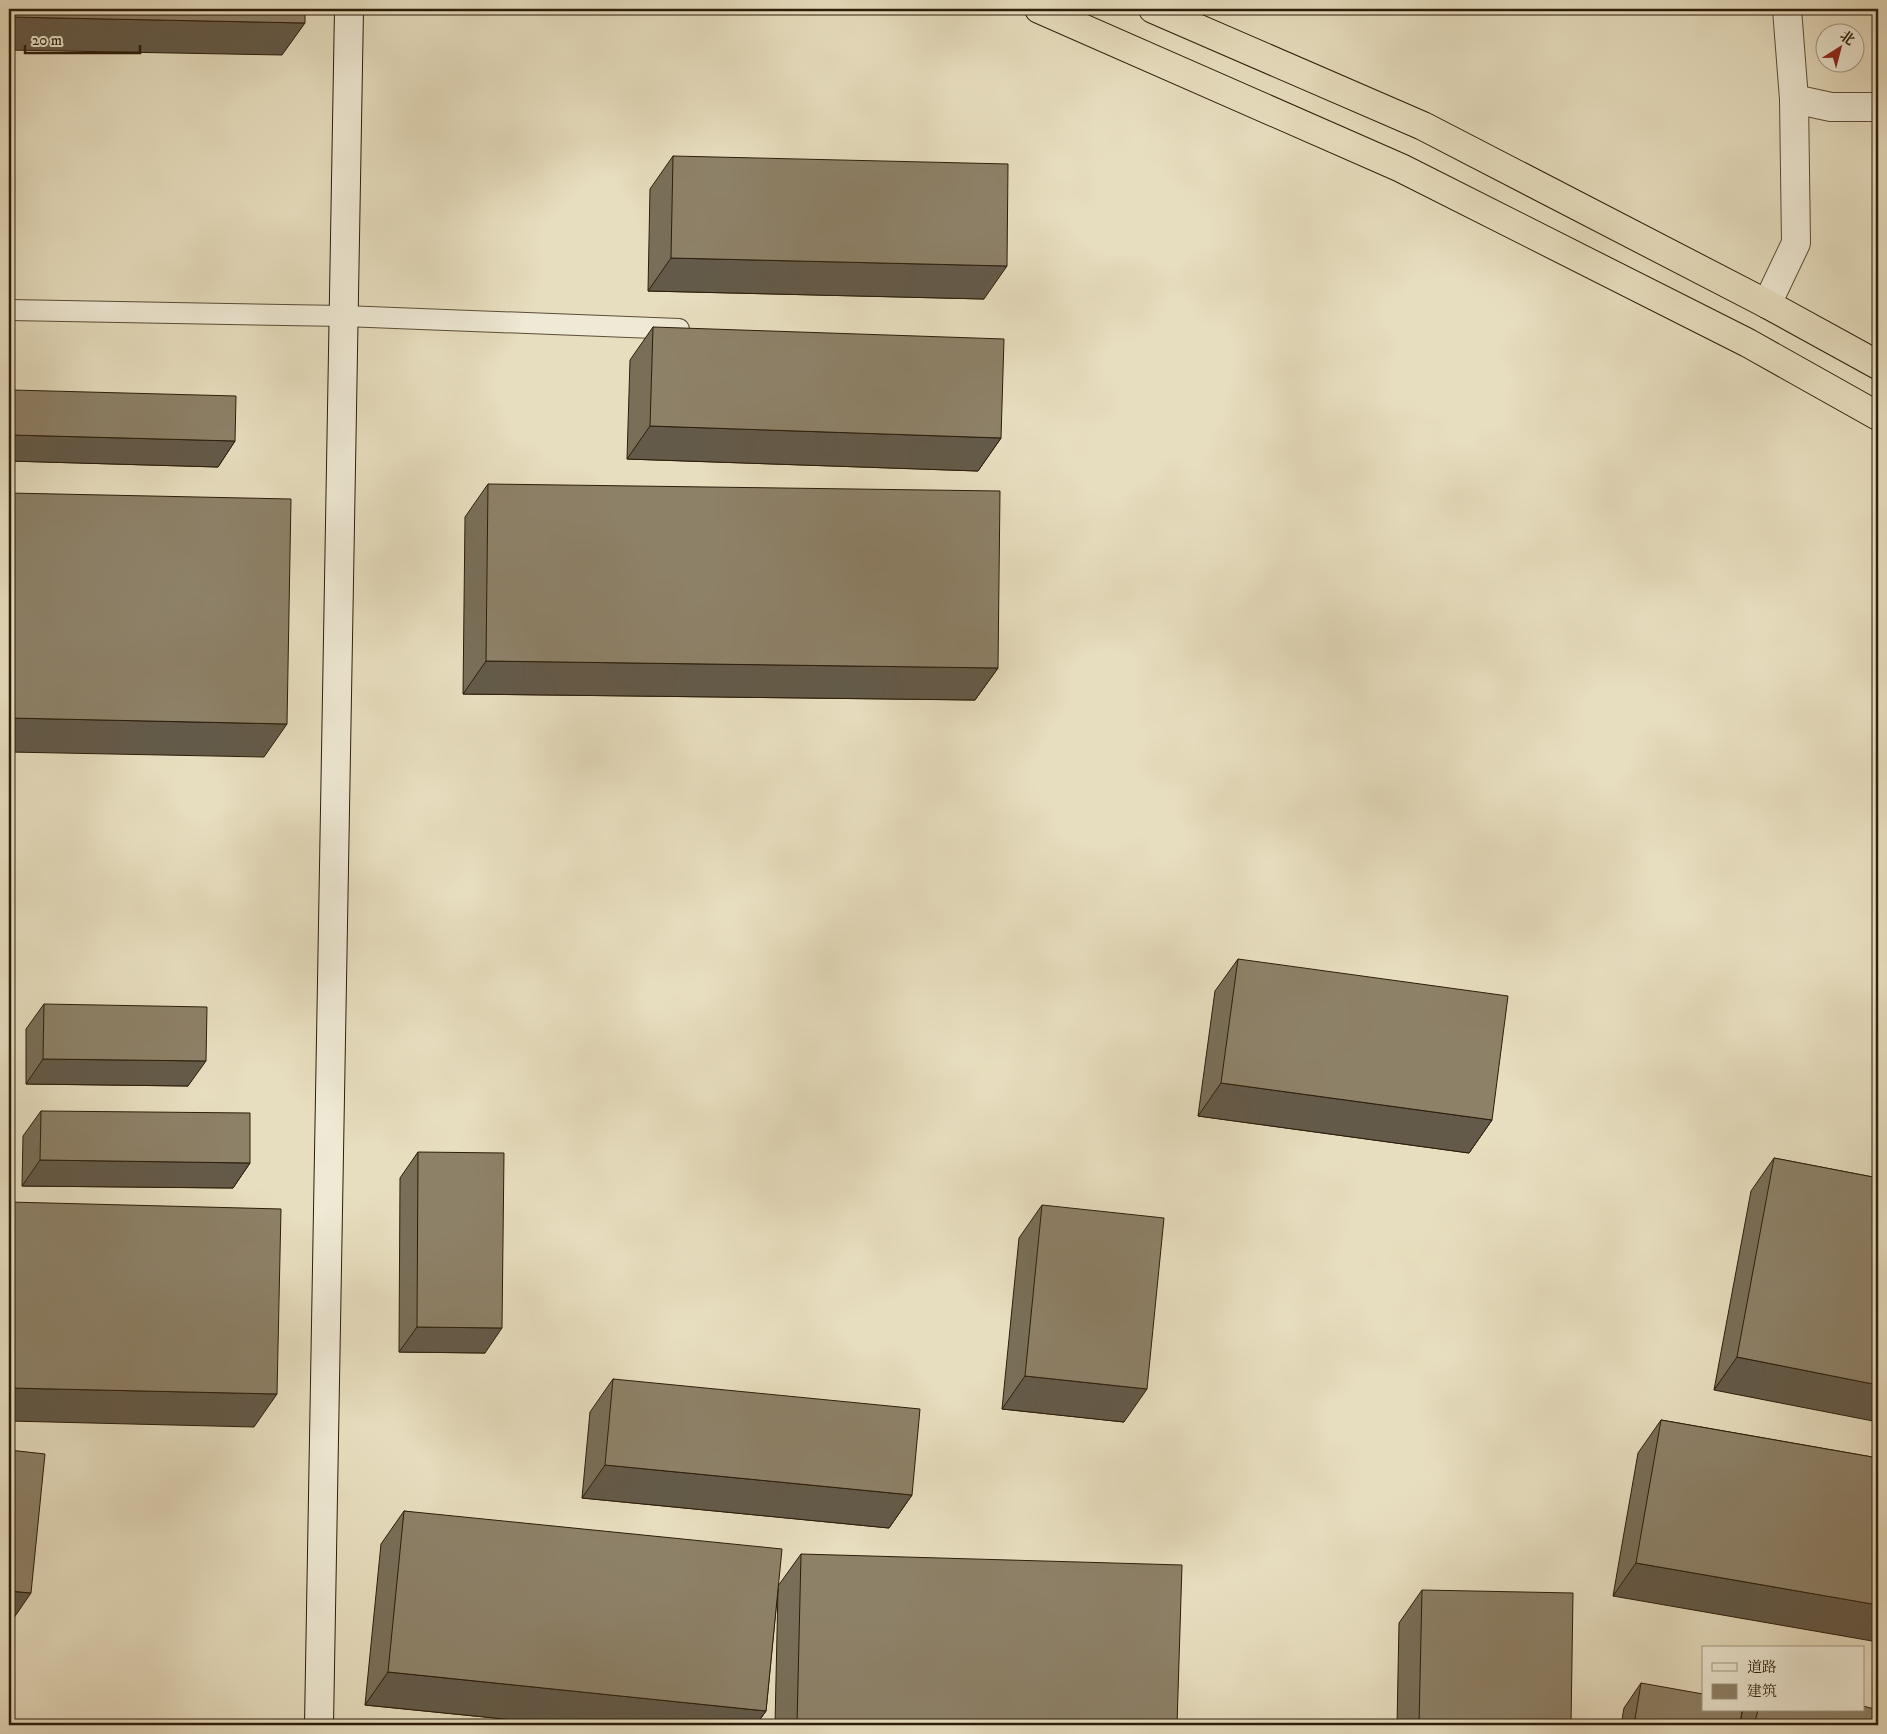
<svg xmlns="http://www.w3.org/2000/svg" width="1887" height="1734" font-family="'IM FELL DW Pica','Noto Serif SC',serif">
<rect width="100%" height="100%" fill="#e7debf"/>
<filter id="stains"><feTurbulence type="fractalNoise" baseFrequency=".004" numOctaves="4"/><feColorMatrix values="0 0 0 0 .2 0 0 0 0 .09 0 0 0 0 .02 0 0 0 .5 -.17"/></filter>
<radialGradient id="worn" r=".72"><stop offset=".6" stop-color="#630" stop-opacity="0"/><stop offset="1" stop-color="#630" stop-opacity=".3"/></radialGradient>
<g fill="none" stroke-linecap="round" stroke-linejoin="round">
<defs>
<polyline id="lane" points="9,310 344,316 679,329"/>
<g id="street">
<polyline points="1794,99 1831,107 1878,107"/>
<polyline points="1767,304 1796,243 1794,99 1787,9"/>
</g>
<polyline id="secondary" points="319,1725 349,9"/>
<g id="highway">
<polyline points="1039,9 1401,168 1748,343 1878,416"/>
<polyline points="1153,9 1423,126 1767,304 1878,365"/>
</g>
</defs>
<use href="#lane" stroke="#5b4d37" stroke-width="22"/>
<use href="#street" stroke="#5b4d37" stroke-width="30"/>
<use href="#secondary" stroke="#2c1d0a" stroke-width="30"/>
<use href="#highway" stroke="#2c1d0a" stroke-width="30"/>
<use href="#lane" stroke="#efead5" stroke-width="20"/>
<use href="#street" stroke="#efead5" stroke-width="28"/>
<use href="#secondary" stroke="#efead5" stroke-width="28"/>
<use href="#highway" stroke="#e7debf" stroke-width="28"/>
</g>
<g fill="#796f59" stroke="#2c1d0a">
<polygon points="673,156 984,299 648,291 650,189"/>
<polygon points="653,327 1001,438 978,471 627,459 630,360"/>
<polygon points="13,390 235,441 218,467 9,461 9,396"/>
<polygon points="488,484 998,668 975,700 463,694 465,517"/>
<polygon points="1238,959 1492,1120 1469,1153 1198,1116 1215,991"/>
<polygon points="44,1004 188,1086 26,1084 26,1029"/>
<polygon points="41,1111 250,1163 233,1188 22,1186 23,1136"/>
<polygon points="418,1152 485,1353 399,1352 400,1178"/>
<polygon points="1774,1158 1878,1178 1714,1390 1751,1191"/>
<polygon points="1042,1205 1124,1422 1002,1409 1019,1238"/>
<polygon points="613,1379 912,1495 889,1528 582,1498 590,1412"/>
<polygon points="1661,1420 1878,1458 1613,1596 1638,1453"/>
<polygon points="404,1511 778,1586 801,1554 1177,1725 775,1725 778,1588 766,1711 756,1725 564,1725 365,1705 381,1544"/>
<polygon points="1422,1590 1571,1725 1397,1725 1399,1623"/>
<polygon points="1641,1683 1741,1719 1742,1713 1744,1710 1863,1710 1878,1725 1621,1725 1624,1708"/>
</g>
<g fill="#635a49" stroke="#2c1d0a">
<polygon points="9,17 305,23 282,55 9,50"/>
<polygon points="671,258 1007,266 984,299 648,291"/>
<polygon points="650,426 1001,438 978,471 627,459"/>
<polygon points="12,435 235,441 218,467 9,461 9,440"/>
<polygon points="486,661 998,668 975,700 463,694"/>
<polygon points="9,718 287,724 264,757 9,752"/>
<polygon points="43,1059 206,1061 188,1086 26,1084"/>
<polygon points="1221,1083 1492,1120 1469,1153 1198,1116"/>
<polygon points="40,1160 250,1163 233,1188 22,1186"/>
<polygon points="417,1327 502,1328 485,1353 399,1352"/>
<polygon points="1737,1357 1878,1385 1878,1422 1714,1390"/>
<polygon points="1025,1376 1147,1389 1124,1422 1002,1409"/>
<polygon points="9,1388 277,1394 254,1427 9,1421"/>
<polygon points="605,1465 912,1495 889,1528 582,1498"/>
<polygon points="1636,1563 1878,1605 1878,1642 1613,1596"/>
<polygon points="9,1591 31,1593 9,1625"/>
<polygon points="388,1672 766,1711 756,1725 564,1725 365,1705"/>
</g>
<g fill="#8d8168" stroke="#2c1d0a">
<polygon points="9,9 305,9 305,23 9,17"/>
<polygon points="673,156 1008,164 1007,266 671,258"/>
<polygon points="653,327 1004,339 1001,438 650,426"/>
<polygon points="13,390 236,396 235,441 12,435"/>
<polygon points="488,484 1000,491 998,668 486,661"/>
<polygon points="9,493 291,499 287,724 9,718"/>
<polygon points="1238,959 1508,996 1492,1120 1221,1083"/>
<polygon points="44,1004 207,1007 206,1061 43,1059"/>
<polygon points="41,1111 250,1113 250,1163 40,1160"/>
<polygon points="418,1152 504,1153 502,1328 417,1327"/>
<polygon points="1774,1158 1878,1178 1878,1385 1737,1357"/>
<polygon points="9,1202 281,1209 277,1394 9,1388"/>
<polygon points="1042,1205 1164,1218 1147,1389 1025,1376"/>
<polygon points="613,1379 920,1409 912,1495 605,1465"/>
<polygon points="1661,1420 1878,1458 1878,1605 1636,1563"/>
<polygon points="9,1450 45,1454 31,1593 9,1591"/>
<polygon points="404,1511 782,1549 766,1711 388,1672"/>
<polygon points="801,1554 1182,1565 1177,1725 797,1725"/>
<polygon points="1422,1590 1573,1593 1571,1725 1419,1725"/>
<polygon points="1641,1683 1703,1694 1703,1710 1742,1710 1740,1725 1634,1725"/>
<polygon points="1863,1706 1878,1710 1878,1725 1754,1725 1758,1710 1863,1710"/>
</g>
<rect width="1887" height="1734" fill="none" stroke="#e7debf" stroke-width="30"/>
<rect x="10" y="10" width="1867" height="1714" fill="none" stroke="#2c1d0a" stroke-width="2.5"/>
<rect x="15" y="15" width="1857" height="1704" fill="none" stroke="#2c1d0a"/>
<rect x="1702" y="1646" width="162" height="65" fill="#efead5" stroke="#a19884"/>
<rect x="1712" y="1663" width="25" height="8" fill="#efead5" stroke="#a19884"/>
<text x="1747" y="1672" font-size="15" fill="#2c1d0a">道路</text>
<rect x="1712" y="1684" width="25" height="15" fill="#8d8168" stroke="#a19884"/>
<text x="1747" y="1696" font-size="15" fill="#2c1d0a">建筑</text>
<g transform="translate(1840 48) rotate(36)"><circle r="24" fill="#efead5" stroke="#a19884"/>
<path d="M0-4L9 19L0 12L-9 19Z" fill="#8f2418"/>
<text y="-8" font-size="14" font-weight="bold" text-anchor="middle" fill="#2c1d0a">北</text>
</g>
<path d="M25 45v8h115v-8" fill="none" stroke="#2c1d0a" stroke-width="2.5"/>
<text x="32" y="45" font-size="15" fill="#2c1d0a" stroke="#efead5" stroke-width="4" paint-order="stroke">20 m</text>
<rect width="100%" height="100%" filter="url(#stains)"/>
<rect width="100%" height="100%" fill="url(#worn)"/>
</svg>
